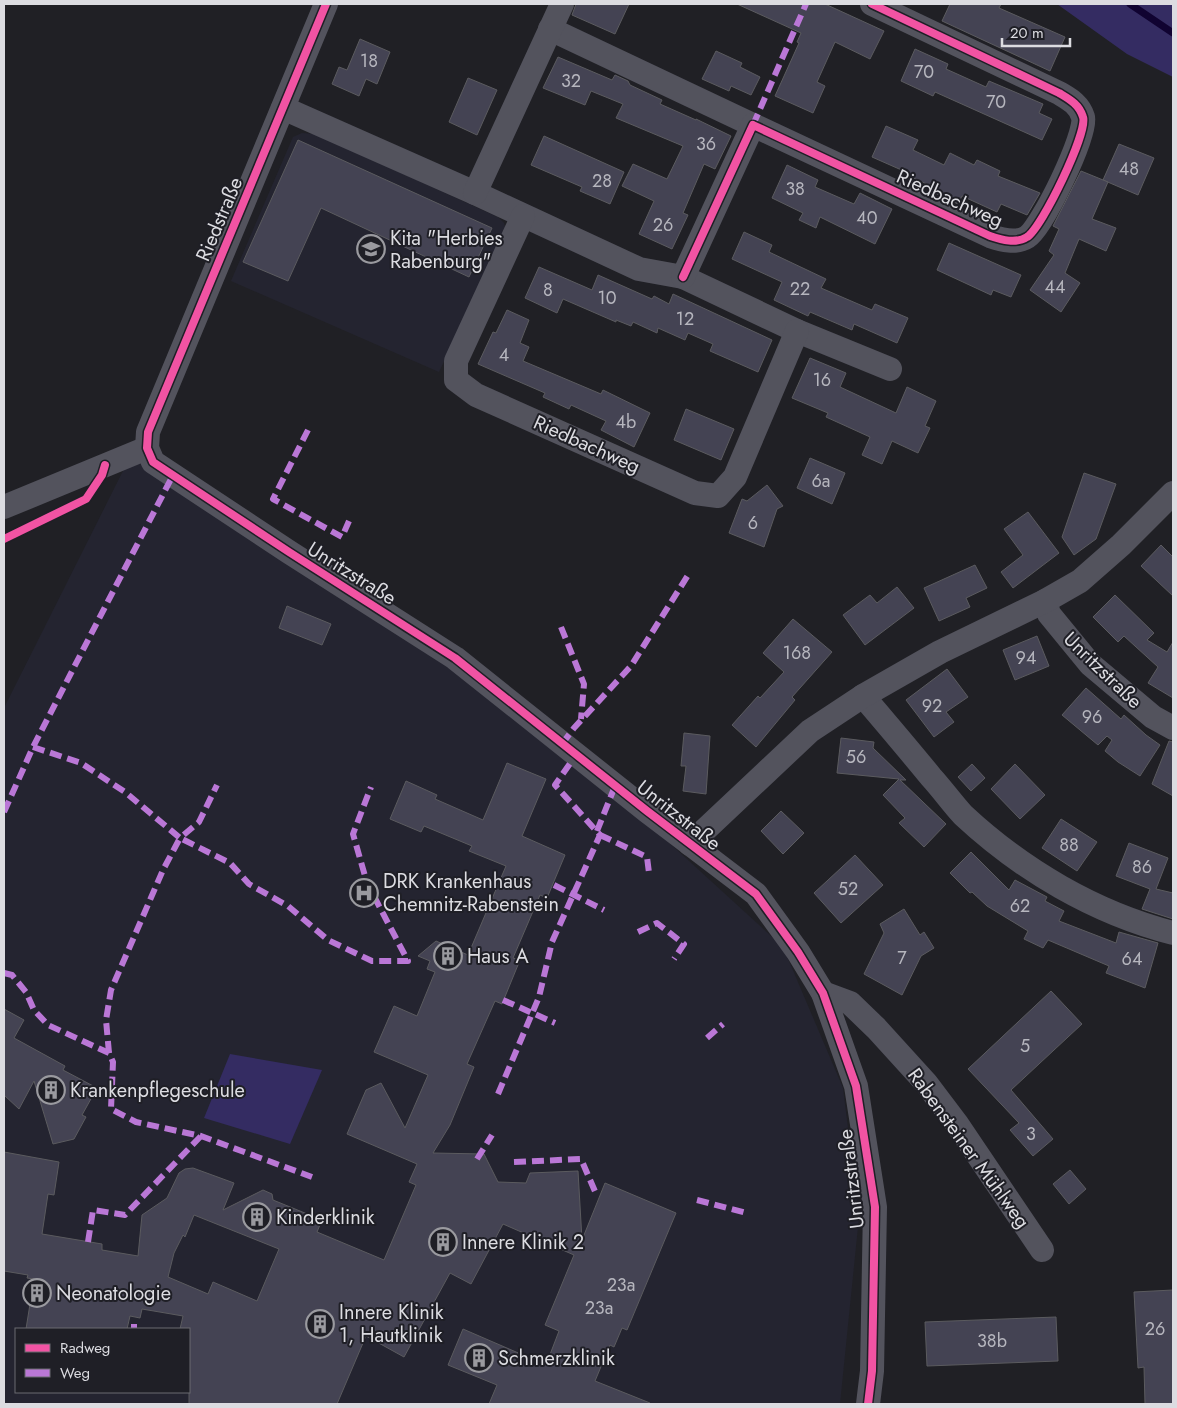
<svg xmlns="http://www.w3.org/2000/svg" width="1177" height="1408" font-family="Jost,sans-serif">
<rect width="100%" height="100%" fill="#202025"/>
<g fill="#242430" fill-rule="evenodd">
<polygon points="302,133 316,134 498,217 504,223 506,230 439,372 231,281 293,137"/>
<path d="M130,457L439,659L665,839L783,947L843,1088L859,1217L840,1404H4V708ZM16,1329H189V1392H16Z"/>
</g>
<g fill="#342c62">
<polygon points="1057,4 1173,4 1173,77 1127,54"/>
<polygon points="230,1054 322,1070 290,1144 204,1118"/>
</g>
<g fill="none" stroke-linecap="round" stroke-linejoin="round">
<polyline stroke="#100331" stroke-width="7" points="1130,4 1173,33"/>
</g>
<g fill="#444353" stroke="#5b5b5f" fill-rule="evenodd">
<polygon points="576,4 629,4 615,34 572,15"/>
<polygon points="737,4 825,4 884,31 870,59 835,42 817,82 825,86 813,113 775,96 799,43 797,42 801,33"/>
<polygon points="950,4 1001,4 999,8 1065,37 1050,71 942,21"/>
<polygon points="360,39 390,52 377,84 366,79 359,96 332,84 339,67 347,70"/>
<polygon points="915,49 948,64 946,69 986,87 989,81 1043,104 1039,113 1052,119 1042,140 935,92 933,96 901,81"/>
<polygon points="716,51 742,63 740,67 760,77 751,95 731,86 729,91 702,79"/>
<polygon points="558,57 612,80 615,75 628,81 630,85 662,100 660,104 696,120 696,119 731,136 715,169 704,164 683,213 688,215 672,249 639,234 654,201 622,186 633,164 667,179 683,146 616,118 623,104 591,91 585,105 543,88"/>
<polygon points="468,78 497,90 477,135 449,122"/>
<polygon points="886,126 918,140 913,150 944,165 950,153 974,165 977,160 1000,171 998,176 1040,193 1027,215 1001,204 997,212 962,196 958,204 931,191 933,187 905,174 906,172 872,157"/>
<polygon points="544,136 624,172 610,204 580,191 582,187 531,165"/>
<polygon points="298,140 492,228 469,277 321,208 288,281 243,262"/>
<polygon points="1119,144 1154,158 1138,195 1103,180"/>
<polygon points="787,165 818,180 815,187 854,204 860,193 892,209 875,244 820,217 816,228 799,220 803,213 772,198"/>
<polygon points="1081,171 1108,182 1092,219 1116,228 1106,251 1079,239 1065,273 1080,283 1061,312 1030,290 1054,255 1049,251 1059,229 1053,226"/>
<polygon points="744,232 772,245 769,252 826,279 821,288 872,310 875,304 908,318 897,343 854,324 852,330 810,312 808,316 774,300 782,282 732,259"/>
<polygon points="949,243 1021,275 1011,297 993,290 991,295 937,270"/>
<polygon points="539,267 592,290 598,275 652,299 654,296 669,304 673,294 772,340 758,372 710,351 713,344 688,333 685,340 658,328 657,333 633,322 631,326 616,320 616,322 563,299 557,313 525,298"/>
<polygon points="507,310 529,320 520,343 529,347 523,361 601,394 603,390 650,413 634,447 601,430 606,421 571,405 569,409 543,397 545,393 478,364 493,332 496,333"/>
<polygon points="810,358 846,373 840,387 896,413 907,387 936,401 925,426 930,428 918,453 892,441 882,464 862,455 870,437 826,417 828,413 792,398"/>
<polygon points="686,409 734,429 721,460 674,440"/>
<polygon points="810,458 845,473 832,504 797,488"/>
<polygon points="1084,473 1116,484 1096,539 1074,555 1062,537"/>
<polygon points="767,485 783,506 777,509 764,547 729,533 742,499 747,501"/>
<polygon points="1028,512 1059,553 1013,588 1001,572 1023,555 1004,529"/>
<polygon points="1161,545 1173,557 1173,596 1141,566"/>
<polygon points="975,565 987,588 966,598 970,607 939,621 924,588"/>
<polygon points="897,587 914,608 865,645 843,615 870,595 877,603"/>
<polygon points="1115,595 1154,633 1147,640 1167,652 1173,642 1173,698 1148,683 1158,667 1124,636 1118,642 1093,617"/>
<polygon points="287,606 331,624 322,645 279,628"/>
<polygon points="793,619 832,652 792,697 795,700 756,747 732,725 758,696 760,698 784,672 763,653"/>
<polygon points="1037,636 1049,666 1015,680 1003,650"/>
<polygon points="947,669 968,697 946,712 954,722 934,737 906,700"/>
<polygon points="1086,688 1121,719 1124,715 1146,735 1160,745 1140,776 1118,762 1105,751 1112,740 1107,736 1098,745 1062,715"/>
<polygon points="684,733 710,736 706,794 683,791 686,766 681,766"/>
<polygon points="841,738 874,742 873,748 906,780 900,780 946,824 924,847 899,823 905,818 883,795 899,779 837,773"/>
<polygon points="1169,741 1173,742 1173,796 1152,784"/>
<path d="M507,763L546,779L522,836L565,855L547,898L540,895L513,958L520,960L502,1004L495,1001L467,1064L474,1067L450,1125L433,1153L484,1154L498,1182L526,1183L530,1173L578,1171L582,1240L605,1183L676,1213L627,1330L622,1328L614,1347L610,1345L595,1381L650,1403V1404H489L497,1385L448,1365L463,1329L546,1365L559,1331L545,1325L574,1255L503,1224L471,1284L450,1273L404,1357L366,1336L337,1404H189V1329H180L183,1316L142,1309L140,1318L130,1316L127,1329H26L34,1279L27,1278L28,1275L4,1271V1152L59,1162L54,1195L48,1194L42,1234L102,1244V1250L138,1256L142,1215L167,1198L179,1173L185,1169L193,1168L234,1183L223,1210L263,1190L272,1194L273,1200L322,1220L317,1232L384,1260L416,1185L409,1182L417,1164L347,1134L366,1090L381,1083L405,1128L428,1075L374,1052L394,1006L417,1016L435,972L427,969L430,961L418,956L436,941L468,955L506,866L469,851L472,846L424,826L421,832L390,819L406,781L437,795L435,799L483,820ZM194,1215L279,1249L257,1301L213,1282L208,1294L168,1277L174,1253L183,1235L185,1237Z"/>
<polygon points="972,764 985,778 971,791 958,777"/>
<polygon points="1015,764 1045,795 1020,819 991,789"/>
<polygon points="781,811 804,833 783,854 761,831"/>
<polygon points="1061,819 1097,842 1077,871 1042,848"/>
<polygon points="1129,843 1168,858 1156,889 1173,893 1173,919 1142,909 1150,889 1116,876"/>
<polygon points="971,852 1009,890 1015,880 1047,897 1045,901 1064,911 1059,921 1116,943 1119,932 1158,943 1145,988 1106,973 1109,966 1048,940 1043,948 1024,939 1028,931 987,906 972,892 970,893 950,873"/>
<polygon points="855,855 883,885 841,923 814,893"/>
<polygon points="904,909 920,935 924,932 934,948 921,956 902,995 864,974 884,933 880,924"/>
<polygon points="1051,991 1082,1024 1011,1090 1053,1139 1033,1156 1010,1130 1019,1123 968,1069"/>
<polygon points="4,1009 24,1020 14,1038 65,1066 63,1070 97,1088 82,1115 86,1117 74,1139 53,1144 34,1081 19,1109 4,1095"/>
<polygon points="1070,1170 1086,1189 1069,1204 1053,1184"/>
<polygon points="1173,1290 1173,1404 1145,1404 1144,1367 1138,1368 1134,1292"/>
<polygon points="1056,1317 1058,1361 927,1366 925,1322"/>
</g>
<g fill="none" stroke-linecap="round" stroke-linejoin="round">
<g stroke="#53535d" stroke-width="24">
<polyline points="326,4 148,432 147,448 153,462 289,552 455,658 647,811 756,894 798,952 823,993 856,1086 875,1207 872,1371 868,1404"/>
<polyline points="550,29 753,125"/>
<polyline points="283,108 475,193 639,269 683,277 797,331 890,369"/>
<polyline points="475,193 562,4"/>
<polyline points="523,216 456,361 456,380 476,395 695,493 718,496 735,477 797,331"/>
<path d="M683,277L753,125L990,236C1002,240 1016,244 1027,237C1042,228 1088,132 1083,117C1079,104 1069,99 1059,93L872,4"/>
<polyline points="4,507 147,448"/>
<polyline points="1045,601 1049,614 1090,664 1153,717 1173,728"/>
<path d="M863,696C886,723 909,750 931,777C942,789 952,803 963,815C1022,870 1095,913 1173,933"/>
<polyline points="690,844 810,731 863,696 940,652 1045,601 1080,581 1121,545 1173,493"/>
<polyline points="823,993 850,1003 876,1028 926,1083 957,1124 1042,1250"/>
</g>
<g stroke="#ba77d6" stroke-width="6" stroke-dasharray="12 6" stroke-linecap="butt">
<polyline points="753,125 806,4"/>
<polyline points="308,430 273,499 342,537 349,521"/>
<polyline points="561,627 584,684 581,719"/>
<polyline points="562,744 574,728 631,666 690,572"/>
<polyline points="33,747 81,763 125,792 180,838 199,822 217,785"/>
<polyline points="4,812 33,747 173,475"/>
<polyline points="597,831 615,786"/>
<polyline points="600,835 647,857 649,873"/>
<polyline points="554,885 604,910"/>
<polyline points="638,932 657,923 684,944 674,959"/>
<polyline points="4,973 12,975 26,992 34,1010 48,1025 109,1053 113,1062 111,1109 136,1122 201,1136 312,1177"/>
<polyline points="503,1000 555,1023"/>
<polyline points="707,1038 723,1024"/>
<polyline points="109,1053 106,1020 111,990 163,870 180,838 230,863 249,884 288,906 328,940 372,961 408,961 367,883 353,834 371,787"/>
<polyline points="498,1094 539,997 552,942 600,835 555,785 576,755"/>
<polyline points="477,1159 492,1135"/>
<polyline points="514,1162 581,1159 597,1196"/>
<polyline points="697,1200 747,1213"/>
<polyline points="88,1242 93,1210 125,1215 201,1136"/>
<polyline points="134,1329 134,1324"/>
</g>
<defs>
<g id="cycleway">
<polyline points="326,4 148,432 147,448 153,462 289,552 455,658 647,811 756,894 798,952 823,993 856,1086 875,1207 872,1371 868,1404"/>
<path d="M683,277L753,125L990,236C1002,240 1016,244 1027,237C1042,228 1088,132 1083,117C1079,104 1069,99 1059,93L872,4"/>
<polyline points="4,539 86,499 102,475 105,465"/>
</g>
</defs>
<use href="#cycleway" stroke="#1f1f26" stroke-width="11"/>
<use href="#cycleway" stroke="#f153a3" stroke-width="8"/>
</g>
<defs>
<symbol id="school-ring" viewBox="-11 -11 22 22"><circle r="9.5" fill="#1f1f26" stroke="#9a9a9f" stroke-width="1.5"/><path d="M0-5L7-2L0 1L-7-2ZM-4 1L0 2.5L4 1V4Q0 6-4 4Z" fill="#9a9a9f"/></symbol>
<symbol id="hospital-ring" viewBox="-11 -11 22 22"><circle r="9.5" fill="#1f1f26" stroke="#9a9a9f" stroke-width="1.5"/><path d="M-5-5h3v3.5h4V-5h3V5h-3V1.5h-4V5h-3Z" fill="#9a9a9f"/></symbol>
<symbol id="building-ring" viewBox="-11 -11 22 22"><circle r="9.5" fill="#1f1f26" stroke="#9a9a9f" stroke-width="1.5"/><path d="M-4-6H4V6H1V3H-1V6H-4ZM-2.5-4.3h1.7v1.8h-1.7ZM.8-4.3h1.7v1.8H.8ZM-2.5-1h1.7V.8h-1.7ZM.8-1h1.7V.8H.8Z" fill="#9a9a9f"/></symbol>
</defs>
<g fill-rule="evenodd">
<use href="#school-ring" x="355" y="233" width="32" height="32"/>
<use href="#hospital-ring" x="348" y="877" width="32" height="32"/>
<use href="#building-ring" x="432" y="940" width="32" height="32"/>
<use href="#building-ring" x="35" y="1074" width="32" height="32"/>
<use href="#building-ring" x="241" y="1201" width="32" height="32"/>
<use href="#building-ring" x="427" y="1226" width="32" height="32"/>
<use href="#building-ring" x="21" y="1277" width="32" height="32"/>
<use href="#building-ring" x="304" y="1308" width="32" height="32"/>
<use href="#building-ring" x="463" y="1342" width="32" height="32"/>
</g>
<g text-anchor="middle" stroke-width="4" stroke-linejoin="round" paint-order="stroke">
<g font-size="18" fill="#b6b6be">
<text x="369" y="67">18</text>
<text x="924" y="78">70</text>
<text x="571" y="87">32</text>
<text x="996" y="108">70</text>
<text x="706" y="150">36</text>
<text x="1129" y="175">48</text>
<text x="602" y="187">28</text>
<text x="795" y="195">38</text>
<text x="867" y="224">40</text>
<text x="663" y="231">26</text>
<text x="1055" y="293">44</text>
<text x="800" y="295">22</text>
<text x="548" y="296">8</text>
<text x="607" y="304">10</text>
<text x="685" y="325">12</text>
<text x="504" y="361">4</text>
<text x="822" y="386">16</text>
<text x="626" y="428">4b</text>
<text x="821" y="487">6a</text>
<text x="753" y="529">6</text>
<text x="797" y="659">168</text>
<text x="1026" y="664">94</text>
<text x="932" y="712">92</text>
<text x="1092" y="723">96</text>
<text x="856" y="763">56</text>
<text x="1069" y="851">88</text>
<text x="1142" y="873">86</text>
<text x="848" y="895">52</text>
<text x="1020" y="912">62</text>
<text x="902" y="964">7</text>
<text x="1132" y="965">64</text>
<text x="1025" y="1052">5</text>
<text x="1031" y="1140">3</text>
<text x="621" y="1291">23a</text>
<text x="599" y="1314">23a</text>
<text x="1155" y="1335">26</text>
<text x="992" y="1347">38b</text>
</g>
<g font-size="20" fill="#dcdce1" stroke="#1f1f26">
<text transform="translate(950 198) rotate(24)" y="7">Riedbachweg</text>
<text transform="translate(219 219) rotate(-67)" y="7">Riedstraße</text>
<text transform="translate(587 444) rotate(24)" y="7">Riedbachweg</text>
<text transform="translate(352 573) rotate(32)" y="7">Unritzstraße</text>
<text transform="translate(1103 670) rotate(44)" y="7">Unritzstraße</text>
<text transform="translate(679 815) rotate(38)" y="7">Unritzstraße</text>
<text transform="translate(969 1148) rotate(54)" y="7">Rabensteiner Mühlweg</text>
<text transform="translate(851 1179) rotate(-97)" y="7">Unritzstraße</text>
</g>
<g font-size="20" fill="#dcdce1" stroke="#1f1f26" text-anchor="start">
<text x="390" y="245">Kita "Herbies<tspan x="390" dy="23">Rabenburg"</tspan></text>
<text x="383" y="888">DRK Krankenhaus<tspan x="383" dy="23">Chemnitz-Rabenstein</tspan></text>
<text x="467" y="963">Haus A</text>
<text x="70" y="1097">Krankenpflegeschule</text>
<text x="276" y="1224">Kinderklinik</text>
<text x="462" y="1249">Innere Klinik 2</text>
<text x="56" y="1300">Neonatologie</text>
<text x="339" y="1319">Innere Klinik<tspan x="339" dy="23">1, Hautklinik</tspan></text>
<text x="498" y="1365">Schmerzklinik</text>
</g>
</g>
<rect width="1177" height="1408" fill="none" stroke="#dcdce1" stroke-width="10"/>
<rect x="15" y="1328" width="175" height="65" fill="#1f1f26" stroke="#6b6b71"/>
<rect x="25" y="1344" width="25" height="8" fill="#f153a3" stroke="#6b6b71"/>
<text x="60" y="1353" font-size="15" fill="#dcdce1">Radweg</text>
<rect x="25" y="1369" width="25" height="8" fill="#ba77d6" stroke="#6b6b71"/>
<text x="60" y="1378" font-size="15" fill="#dcdce1">Weg</text>
<path d="M1002 38v8h68v-8" fill="none" stroke="#dcdce1" stroke-width="2.5"/>
<text x="1010" y="38" font-size="15" fill="#dcdce1" stroke="#1f1f26" stroke-width="4" paint-order="stroke">20 m</text>
</svg>
